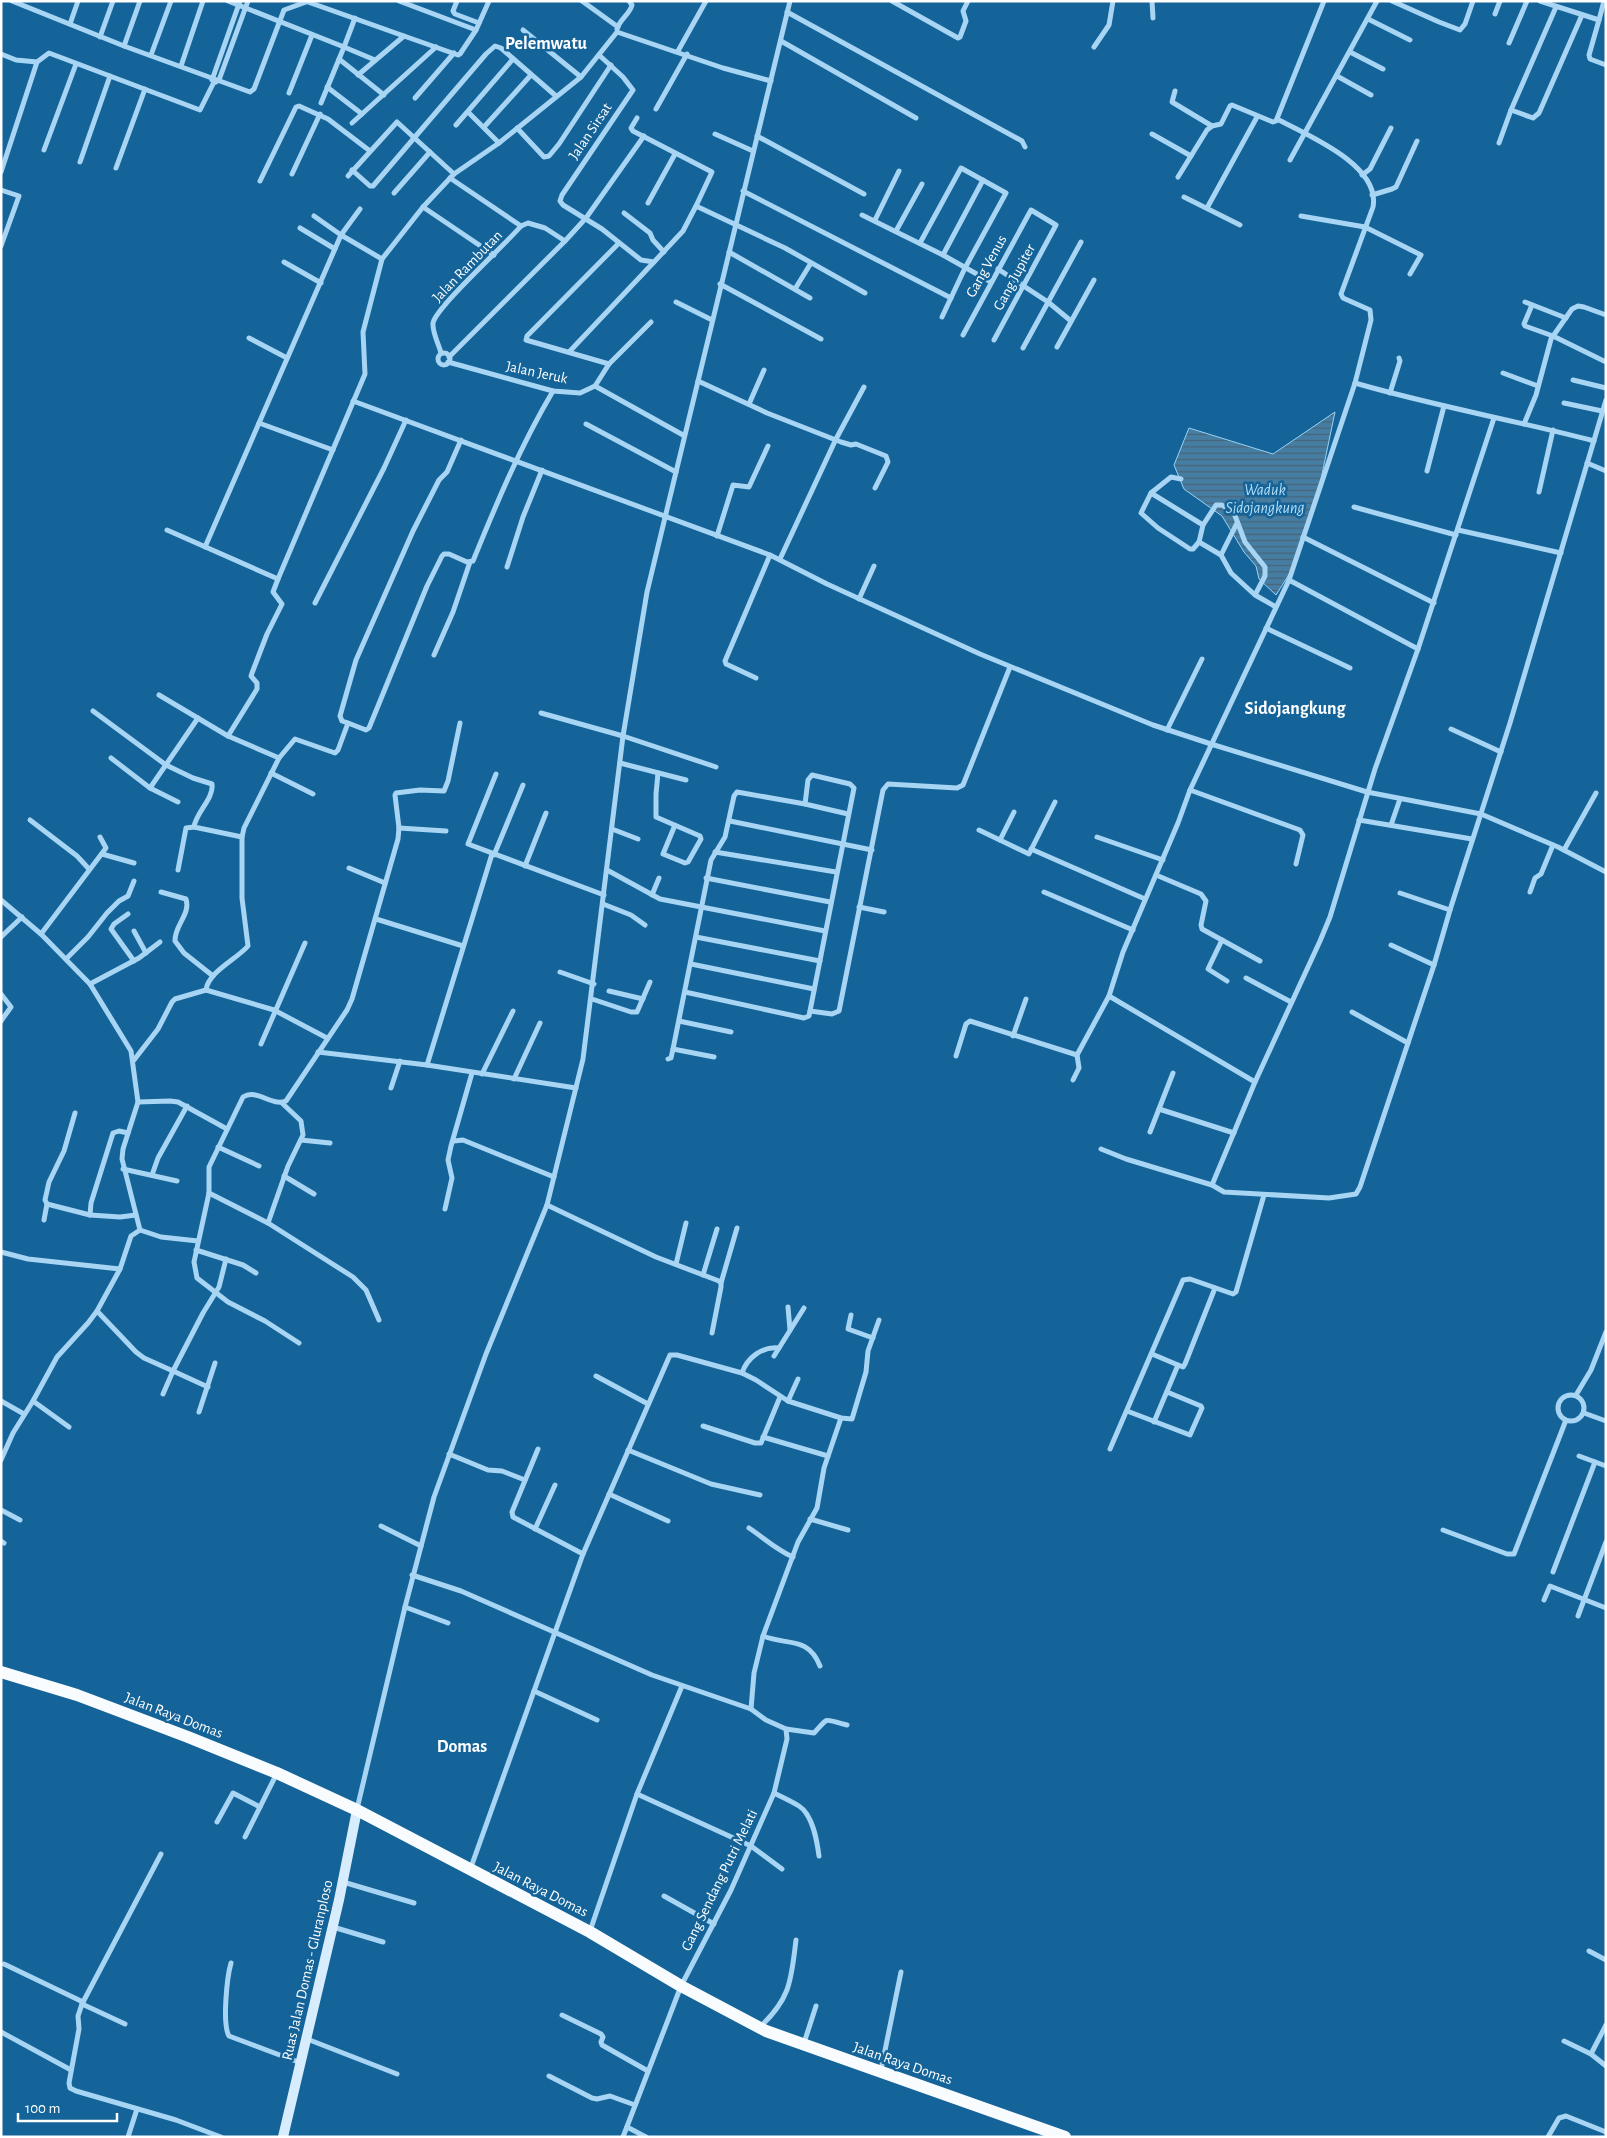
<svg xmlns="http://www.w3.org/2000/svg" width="1607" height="2138" font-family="'Alegreya Sans',sans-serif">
<defs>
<pattern id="water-rules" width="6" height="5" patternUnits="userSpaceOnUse" patternTransform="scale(1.25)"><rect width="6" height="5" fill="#457da3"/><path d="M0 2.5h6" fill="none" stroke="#486478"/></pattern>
</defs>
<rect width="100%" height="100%" fill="#146399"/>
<polygon fill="url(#water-rules)" stroke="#99d3f6" points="1335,412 1321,479 1293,568 1276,595 1259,579 1256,566 1244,552 1222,516 1184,489 1174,465 1189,428 1273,454"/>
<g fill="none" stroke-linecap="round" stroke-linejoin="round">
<g stroke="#a7d5f3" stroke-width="5">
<polyline points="12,1 124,46 250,92 254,89 284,10 309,1"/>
<polyline points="228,1 344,47 321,103"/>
<polyline points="399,1 476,30"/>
<polyline points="457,1 453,11 455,14 479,23"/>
<polyline points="582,1 618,27"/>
<polyline points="892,1 958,38 960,37 966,21 963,11 968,1"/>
<polyline points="1152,1 1153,18"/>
<polyline points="1392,1 1439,22 1460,30 1465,24 1473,1"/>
<polyline points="1540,1 1599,20 1604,1"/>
<polyline points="308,2 404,36"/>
<polyline points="787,12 1022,141 1025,147"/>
<polyline points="1495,14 1500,1"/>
<polyline points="355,18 344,47 375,60"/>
<polyline points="1368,19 1410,40"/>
<polyline points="1599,20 1589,55 1590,59 1606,65"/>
<polyline points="70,24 78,1"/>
<path d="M617,29C620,19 630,14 632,5L629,1"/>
<polyline points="523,30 581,77"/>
<polyline points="100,37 113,1"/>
<polyline points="781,41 916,118"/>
<polyline points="1509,43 1527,1"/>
<polyline points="124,46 140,1"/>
<polyline points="1094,47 1109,25 1113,1"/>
<polyline points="678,51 706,1"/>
<polyline points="1350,52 1383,69"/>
<polyline points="1,54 16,60 37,62 49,53 200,110 213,84"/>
<polyline points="151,55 171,1"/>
<polyline points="599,55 623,77 633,90 562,195 560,201 563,205 602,229 641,260 654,262 683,231 696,206 785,248 865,293"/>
<polyline points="339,59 384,95"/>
<polyline points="181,66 203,1"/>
<polyline points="358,75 404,36 458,55 460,54 476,30 489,1"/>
<polyline points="1337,76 1371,95"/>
<polyline points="212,80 240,1"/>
<polyline points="216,82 219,80 248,1"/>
<polyline points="327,87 362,114"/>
<polyline points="1175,91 1172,102 1212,126"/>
<polyline points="289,93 312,35"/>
<polyline points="415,98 454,53"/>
<polyline points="656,109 687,54"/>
<polyline points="1511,110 1533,118 1539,113 1582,15"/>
<polyline points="468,112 499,143"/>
<polyline points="637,118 631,128 633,131 712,172 696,206"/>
<polyline points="352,123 436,47"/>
<polyline points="456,125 513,59"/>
<polyline points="484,127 531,75"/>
<polyline points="517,128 544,157 549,156 559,144 611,65"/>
<polyline points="715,134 753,151"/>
<polyline points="1152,134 1191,156"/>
<polyline points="757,136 864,194"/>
<polyline points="1499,143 1511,110 1556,7"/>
<polyline points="44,150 76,64"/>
<polyline points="1290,160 1377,1"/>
<polyline points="80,162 110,76"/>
<polyline points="116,168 145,89"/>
<polyline points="352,170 370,186 373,186 486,54 495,46 501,48 556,96"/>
<polyline points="1,172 37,62"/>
<polyline points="292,174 320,114"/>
<polyline points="1362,175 1370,169 1391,128"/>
<polyline points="348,176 397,122 454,174"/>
<polyline points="1178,177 1207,130 1212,126 1221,124 1230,106 1232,105 1273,122 1276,121 1324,1"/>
<polyline points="450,178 521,226"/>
<polyline points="260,181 296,107 299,106 328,119 370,151"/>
<polyline points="1,190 19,196 1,246"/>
<polyline points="743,191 951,298"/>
<polyline points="394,193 430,152"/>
<polyline points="1372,195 1392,189 1396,187 1417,141"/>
<polyline points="1184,197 1240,225"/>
<polyline points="648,203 675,154"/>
<polyline points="423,207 494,255"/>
<polyline points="1207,208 1257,117"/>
<polyline points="624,213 650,233 653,240 664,252"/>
<polyline points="862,215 943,255 991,282"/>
<polyline points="314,216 341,235 382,259"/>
<polyline points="1301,216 1365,227 1421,255 1410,274"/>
<polyline points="875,220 899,171"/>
<polyline points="300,228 335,249"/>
<polyline points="896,231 922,184"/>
<polyline points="920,243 961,168 1006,193 965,268 942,317"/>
<polyline points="729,252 810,298"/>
<polyline points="943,255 983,180"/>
<polyline points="284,262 321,283"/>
<polyline points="998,269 1048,302 1071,321"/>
<polyline points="720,284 821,339"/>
<polyline points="795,289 811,263"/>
<polyline points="676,302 712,320"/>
<polyline points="1525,302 1566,318"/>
<polyline points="1532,305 1524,324 1525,326 1553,336 1606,362"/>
<polyline points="963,335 1031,210 1056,225 994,340"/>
<polyline points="249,338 287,358"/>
<polyline points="1057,347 1094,280"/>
<polyline points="1023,348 1081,242"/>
<polyline points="570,351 654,262"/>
<path d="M441,353C439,345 432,332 433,323C436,307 506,244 521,226L528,223L545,228L565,241"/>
<circle cx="444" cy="359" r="6"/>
<polyline points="449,357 565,241 586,218 644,136"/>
<polyline points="448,362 553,391 580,393 595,386 609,364 651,322"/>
<polyline points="609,364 526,340 527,336 619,243"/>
<polyline points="1503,373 1538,386"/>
<polyline points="1573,380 1606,388"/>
<polyline points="698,381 767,413 841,442 851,445 856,444 886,456 888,462 875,488"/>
<path d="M1355,383C1434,406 1514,420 1594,441"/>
<polyline points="595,386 683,435"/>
<polyline points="1390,393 1400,361 1399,358"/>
<polyline points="353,401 770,555 827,584 980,654 1153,725 1211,744 1367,792 1481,814 1558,847 1606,872"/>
<polyline points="1564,403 1602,411"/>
<polyline points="749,404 764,370"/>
<polyline points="259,423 333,450"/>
<polyline points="586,424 676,472"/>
<polyline points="1524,424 1536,395 1551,339 1572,309 1578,306 1584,307 1606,315"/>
<polyline points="1587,463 1606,471"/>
<polyline points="1427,471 1444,406"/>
<polyline points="1181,479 1171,477 1151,493 1141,513 1158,528 1190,549 1193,549 1199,542"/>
<polyline points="1539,492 1553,430"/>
<polyline points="1151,493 1203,525"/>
<polyline points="1354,507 1456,535"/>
<polyline points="167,530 278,579 365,374 363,332 382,259 423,207 454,174 499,143 581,77 617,32 723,68 771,81"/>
<polyline points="1458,530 1561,553"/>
<polyline points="717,536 733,485 749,487 768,446"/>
<polyline points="1303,537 1434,603"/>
<polyline points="205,547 341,235 360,209"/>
<polyline points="1221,555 1237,523"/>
<polyline points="780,559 836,439 864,387"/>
<polyline points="507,567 523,517 542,470"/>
<polyline points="1289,580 1418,649"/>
<polyline points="1255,595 1231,573 1221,555 1199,542 1203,525 1216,505 1222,505 1234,513 1245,542 1265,567 1265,576 1255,595 1276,607"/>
<polyline points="859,599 874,566"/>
<polyline points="315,603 384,468 406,420"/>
<polyline points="1266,628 1350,668"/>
<polyline points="434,655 453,612 470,562"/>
<polyline points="756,678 726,664 725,661 770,555"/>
<polyline points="159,695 228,736 279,758"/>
<path d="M93,711L166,765L193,778L212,784C214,799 196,812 194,827L242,837"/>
<polyline points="541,713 623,736 716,767"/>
<polyline points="348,723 342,721 340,716 356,660 413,531 439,480 447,472 461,440"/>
<polyline points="1451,729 1501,752"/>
<polyline points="1167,730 1202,659"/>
<polyline points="228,736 257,689 257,683 251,676 252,673 267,634 282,604 273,592 278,579"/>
<polyline points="111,758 150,788 178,802"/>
<polyline points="620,763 686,780"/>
<polyline points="271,773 313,794"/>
<polyline points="658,773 656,794 656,817 700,836 701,839 688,862 685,863 663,854 675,825"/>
<polyline points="496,774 468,844 604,895"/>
<polyline points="150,788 198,718"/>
<polyline points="1190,790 1300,830 1303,835 1296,864"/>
<polyline points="805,804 808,780 812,775 850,784 854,788 810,1011 832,1014 839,1011 883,790 888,784 957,788 963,785 1010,667"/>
<polyline points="30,820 77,856 89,869"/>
<polyline points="1359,820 1472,839"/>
<polyline points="730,821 872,850"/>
<polyline points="1391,825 1400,799"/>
<polyline points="399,828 446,831"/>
<polyline points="612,829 638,839"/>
<polyline points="979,830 1029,854 1055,802"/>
<polyline points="1097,837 1163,860"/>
<polyline points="1000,840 1014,812"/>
<polyline points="1031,849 1145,899"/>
<polyline points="1564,850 1596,793"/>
<polyline points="715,852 836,872"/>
<polyline points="102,854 134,863"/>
<polyline points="494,855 523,785"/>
<polyline points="525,866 546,813"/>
<polyline points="349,868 385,883"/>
<polyline points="178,870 186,828 194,827"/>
<polyline points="607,870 660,899 825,931"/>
<polyline points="1156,875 1201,894 1206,901 1201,925 1202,929 1260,961"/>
<polyline points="706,878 830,902"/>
<path d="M161,892L186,899C191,914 174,926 175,941L184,953L213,976"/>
<polyline points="1044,892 1133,930"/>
<polyline points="1530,892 1535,878 1541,874 1553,845"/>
<polyline points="1400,893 1450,910"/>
<polyline points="652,895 659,878"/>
<polyline points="1,900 41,934 90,984 131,1051 138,1102 123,1149 122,1159 140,1230 131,1236 120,1269 97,1311 88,1323 57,1357 33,1401 13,1433 1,1460"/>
<polyline points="603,904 631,915 645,925"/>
<polyline points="859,907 884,912"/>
<polyline points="128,914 114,924 111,929 134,961"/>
<polyline points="376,919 463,946"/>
<polyline points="134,931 146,953"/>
<polyline points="41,934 106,848 100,837"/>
<polyline points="1,937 22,917"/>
<polyline points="696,937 820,961"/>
<polyline points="1222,940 1208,969 1227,981"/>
<polyline points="1391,945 1434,965 1450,910 1510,723 1606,400"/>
<polyline points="66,959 88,937 107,913 119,901 128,896 134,881"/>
<polyline points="691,964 814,989"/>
<polyline points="560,972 594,984"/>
<polyline points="1246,978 1291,1002"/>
<polyline points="90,984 139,958 160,942"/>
<polyline points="206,990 274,1010 327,1038"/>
<polyline points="609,991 643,999"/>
<polyline points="685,992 804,1018 809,1016 810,1011"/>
<polyline points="1,994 11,1007 1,1021"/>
<polyline points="1109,996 1255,1082"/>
<polyline points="592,999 631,1012 637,1012 650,982"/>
<polyline points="1352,1012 1408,1043"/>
<polyline points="679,1021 731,1032"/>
<polyline points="1013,1036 1026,999"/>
<polyline points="261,1044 305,943"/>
<polyline points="673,1049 714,1057"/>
<polyline points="318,1052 427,1065 576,1088"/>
<polyline points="956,1056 966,1024 970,1021 1077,1055"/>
<polyline points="668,1059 671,1058 673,1049 711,860 725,837 734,796 737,792 805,804 848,814"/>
<path d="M134,1060L158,1029L172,1002L175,999L206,990C208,972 237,959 248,946L242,898V837L244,828L279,758L295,739L335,753L338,750L348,723L366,730L369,728L427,586L442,556L444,554H449L467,562L473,561C497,502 521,445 553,391"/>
<polyline points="427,1065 492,854"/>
<polyline points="482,1074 513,1011"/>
<polyline points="514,1079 540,1023"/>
<path d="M1073,1080L1079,1068L1077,1055L1109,996L1123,952L1178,823L1190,790L1289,580L1355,383L1371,320L1370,310L1343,298L1341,294L1373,207C1381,165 1307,135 1277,119"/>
<polyline points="391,1088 400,1061"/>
<polyline points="138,1102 170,1101 178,1102 227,1129"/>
<polyline points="1159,1109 1234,1133"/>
<polyline points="1150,1132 1173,1073"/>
<polyline points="128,1133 119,1131 113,1133 91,1203 90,1215 120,1217 136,1215"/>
<polyline points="301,1140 330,1143"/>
<polyline points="454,1141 463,1140 554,1177"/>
<polyline points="218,1147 259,1166"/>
<polyline points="1101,1149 1126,1159 1212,1185 1224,1192 1329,1198 1356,1194 1360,1187 1434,965"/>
<polyline points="123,1169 177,1181"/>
<polyline points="152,1175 158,1158 187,1106"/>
<polyline points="284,1176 314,1194"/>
<polyline points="1212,1185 1255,1082 1320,941 1330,917 1375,769 1418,649 1494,418"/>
<polyline points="209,1193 268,1223 353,1277 366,1290 379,1320"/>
<polyline points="47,1204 45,1200 49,1182 64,1151 75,1113"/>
<polyline points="547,1205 656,1257 719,1281 721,1283 721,1287 712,1333"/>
<polyline points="445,1209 452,1178 448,1160 451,1146 472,1073"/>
<polyline points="44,1220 47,1204 90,1215"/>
<polyline points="268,1223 288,1166 303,1135 301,1121 282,1103"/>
<polyline points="140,1230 161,1237 198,1241"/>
<polyline points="196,1250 243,1265 256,1273"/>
<polyline points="1,1252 28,1259 120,1269"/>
<polyline points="676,1264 686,1223"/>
<polyline points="703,1275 717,1229"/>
<polyline points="721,1283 737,1228"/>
<polyline points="788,1307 790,1330"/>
<polyline points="97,1311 136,1352 144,1358 173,1371 203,1313 219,1287 226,1259"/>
<polyline points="851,1315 848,1329 873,1338"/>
<path d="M299,1343L265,1321L228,1302L197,1278L194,1262L209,1193V1167L243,1097C257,1088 271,1107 286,1101L347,1010L352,999L398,839L399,828L395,795L396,793L420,790L444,791L448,781L460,723"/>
<polyline points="1152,1354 1178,1365 1154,1422"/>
<polyline points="774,1356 804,1308"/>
<polyline points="1178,1365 1183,1367 1185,1364 1215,1288"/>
<path d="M742,1373C747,1358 762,1346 779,1348"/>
<polyline points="596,1376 648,1404"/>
<polyline points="163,1394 173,1371 208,1387"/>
<circle cx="1571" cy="1408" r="13"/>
<polyline points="1576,1395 1591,1370 1606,1332"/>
<polyline points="1,1401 24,1414"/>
<polyline points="33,1401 69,1427"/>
<polyline points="788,1401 798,1379"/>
<polyline points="1127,1411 1190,1435 1202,1408 1201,1406 1167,1392"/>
<polyline points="199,1412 215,1363"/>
<polyline points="1584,1413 1606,1421"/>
<polyline points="703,1426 755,1443 761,1443 780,1397"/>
<polyline points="763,1437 828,1456"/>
<polyline points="538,1449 512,1512 513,1517 583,1554"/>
<polyline points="1110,1449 1183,1280 1190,1279 1233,1294 1236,1292 1264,1195"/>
<polyline points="628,1450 711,1484 760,1495"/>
<polyline points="449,1454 488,1470 502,1471 525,1480"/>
<polyline points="1579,1456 1606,1466"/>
<polyline points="609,1494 668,1521"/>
<polyline points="1,1510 20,1520"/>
<polyline points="810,1519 848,1530"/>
<polyline points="381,1526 421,1546"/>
<path d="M749,1528C764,1538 777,1550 793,1557"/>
<polyline points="535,1529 555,1485"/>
<polyline points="1443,1530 1507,1554 1514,1554 1566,1420"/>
<polyline points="1,1541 4,1543"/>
<polyline points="1553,1572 1595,1462"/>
<polyline points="412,1575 461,1591 652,1675 751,1709 766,1720 786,1729 787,1739 774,1793 731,1890 681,1986 623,2137"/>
<polyline points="1544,1600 1550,1586 1606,1608"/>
<polyline points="405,1607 448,1623"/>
<polyline points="1578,1616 1606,1542"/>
<path d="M763,1636C788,1646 808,1636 820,1666"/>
<polyline points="534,1691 597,1720"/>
<polyline points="751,1709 754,1673 763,1636 798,1542 817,1508 824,1468 841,1418"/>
<path d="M786,1729L814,1733C830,1716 822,1719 847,1725"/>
<path d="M774,1793C782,1797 791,1801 799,1806C813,1815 817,1841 819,1856"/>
<polyline points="637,1794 751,1846 782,1869"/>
<polyline points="357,1809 405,1607 434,1497 486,1354 547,1205 583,1059 623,736 647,592 790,1"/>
<polyline points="217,1822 233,1793 260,1807"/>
<polyline points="245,1837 277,1773"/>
<polyline points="161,1854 82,2004 78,2016 79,2029 69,2083 70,2088 76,2091 176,2120 221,2137"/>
<polyline points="470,1870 583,1554 670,1355 677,1355 742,1373 756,1380 788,1401 841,1418 852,1419 866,1372 868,1351 879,1320"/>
<polyline points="343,1882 414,1903"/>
<polyline points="664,1896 714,1924"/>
<polyline points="333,1927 383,1942"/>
<polyline points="590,1931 637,1794 682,1686"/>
<polyline points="1589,1951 1606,1960"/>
<path d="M231,1963C227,1977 222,2024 229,2036L301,2063"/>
<polyline points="4,1964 83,2002"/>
<polyline points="82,2004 125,2024"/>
<polyline points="562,2015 601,2034 603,2037 601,2042 602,2045 648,2071"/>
<polyline points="1606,2025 1591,2054 1606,2066"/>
<path d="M760,2027C791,1998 791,1980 796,1940"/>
<polyline points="1,2032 71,2070"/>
<polyline points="307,2039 397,2074"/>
<polyline points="1564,2041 1591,2054"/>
<polyline points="804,2043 816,2006"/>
<polyline points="881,2070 901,1972"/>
<polyline points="549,2076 592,2098 597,2099 610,2096 635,2105"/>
<polyline points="627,2127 646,2137"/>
<polyline points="128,2137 137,2109"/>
<polyline points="1548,2137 1559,2118 1566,2116 1606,2132"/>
</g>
<polyline stroke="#d7edfd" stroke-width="10" points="283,2137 339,1900 357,1810"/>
<polyline stroke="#f9fcff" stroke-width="12" points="1,1672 77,1695 188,1737 277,1773 357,1810 590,1932 681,1986 766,2031 1065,2137"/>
</g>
<g text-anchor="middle" stroke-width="5" stroke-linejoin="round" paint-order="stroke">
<g font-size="15" fill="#fff" stroke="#146399">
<text transform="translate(590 131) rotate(-56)" y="5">Jalan Sirsat</text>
<text transform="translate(467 266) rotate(-46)" y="5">Jalan Rambutan</text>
<text transform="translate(986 266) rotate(-61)" y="5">Gang Venus</text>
<text transform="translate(1014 277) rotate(-62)" y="5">Gang Jupiter</text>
<text transform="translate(537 372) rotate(12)" y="5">Jalan Jeruk</text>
<text transform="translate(174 1715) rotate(21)" y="5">Jalan Raya Domas</text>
<text transform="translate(719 1880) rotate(-64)" y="5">Gang Sendang Putri Melati</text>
<text transform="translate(541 1889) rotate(27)" y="5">Jalan Raya Domas</text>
<text transform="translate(307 1970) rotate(-77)" y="5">Ruas Jalan Domas - Gluranploso</text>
<text transform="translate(903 2063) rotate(19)" y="5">Jalan Raya Domas</text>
</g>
<g font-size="16" font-style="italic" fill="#b4dff9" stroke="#146399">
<text x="1265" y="495">Waduk<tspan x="1265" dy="18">Sidojangkung</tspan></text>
</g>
<g font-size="18" font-weight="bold" fill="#fff" stroke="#146399">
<text x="546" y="49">Pelemwatu</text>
<text x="1295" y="714">Sidojangkung</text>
<text x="462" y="1752">Domas</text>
</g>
</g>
<rect width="1607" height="2138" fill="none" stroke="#ffffff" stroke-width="5"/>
<path d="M18 2113v8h99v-8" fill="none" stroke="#ffffff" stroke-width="2.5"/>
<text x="25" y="2113" font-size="15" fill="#ffffff" stroke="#146399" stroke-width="4" paint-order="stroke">100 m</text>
</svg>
